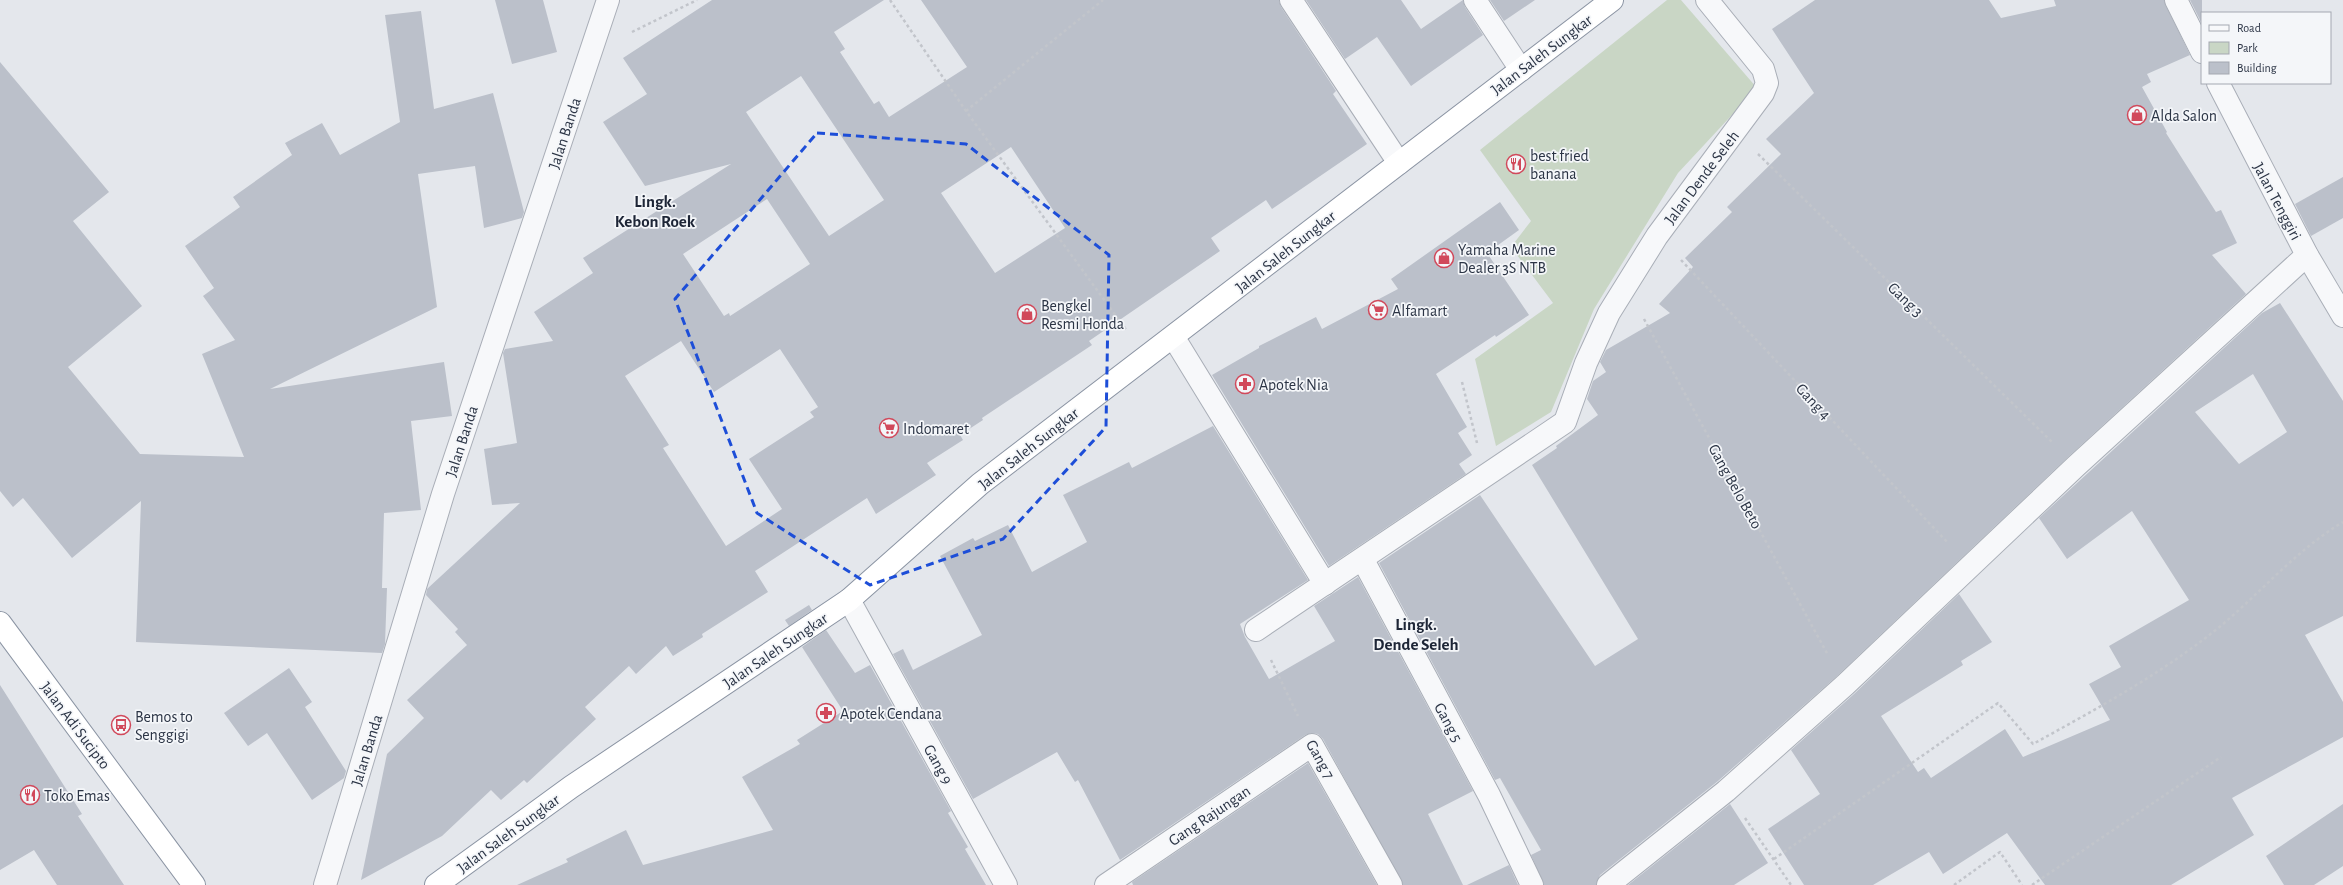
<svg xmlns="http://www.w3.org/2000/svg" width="2343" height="885" font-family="'Alegreya Sans',sans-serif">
<rect width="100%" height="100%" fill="#e4e7ec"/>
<polygon fill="#c9d6c5" points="1667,0 1681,0 1757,88 1678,173 1594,309 1551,412 1496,446 1475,359 1553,303 1511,247 1531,221 1480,150"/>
<g fill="#bbc0ca" fill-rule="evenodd">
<polygon points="495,0 543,0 557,52 512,64"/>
<path d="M712,0H884L834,32L845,49L840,52L874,104L879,101L889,117L967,67L921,0H1279L1281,7L1336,91L1333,94L1367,144L1272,209L1266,200L1211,238L1220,251L1089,341L1092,345L982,418L983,420L960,435L963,440L927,463L936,475L876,514L867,498L755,571L768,592L702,634L703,637L673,656L666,646L636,674L629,666L585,707L596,719L527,783L524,780L501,800L491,790L442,836L361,880L387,754L424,718L407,700L467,645L455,632L458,629L426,595L427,589L520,503L492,505L484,449L517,443L503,353L505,349L553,341L534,312L593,273L583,258L731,164L645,186L603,122L647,94L623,58ZM801,76L884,200L829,236L746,112ZM1011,147L1065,228L995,273L941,193ZM767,199L810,264L730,316L729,313L724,316L683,254ZM681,341L714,392L780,349L818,407L810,412L814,417L749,459L782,509L726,546L663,448L669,445L625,376Z"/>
<polygon points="1306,0 1401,0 1421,29 1463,0 1465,7 1483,35 1411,86 1377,37 1345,59"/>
<polygon points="1490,0 1535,0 1504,21"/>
<polygon points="1815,0 1989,0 2001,18 2056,6 2054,0 2164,0 2190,55 2147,74 2151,82 2142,87 2167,132 2166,133 2216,212 2221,210 2237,243 2212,255 2246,294 2068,457 1837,676 1718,781 1600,875 1596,885 1544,885 1531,855 1541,850 1500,778 1495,780 1379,563 1480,495 1595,666 1638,639 1532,465 1557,448 1556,446 1598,415 1587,399 1593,381 1606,372 1600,362 1606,350 1670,313 1659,304 1693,267 1685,258 1732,212 1727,207 1781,154 1766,139 1814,93 1772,29"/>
<polygon points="2190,0 2202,0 2202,24"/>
<polygon points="421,11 434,109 493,93 524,212 522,218 484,228 475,166 418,174 437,307 270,389 444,362 452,416 411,421 421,510 384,513 382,588 387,588 385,644 382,653 136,642 141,501 72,558 23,498 13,507 0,491 0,62 109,192 73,221 142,306 68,367 140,454 244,457 202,354 235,340 203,296 214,288 185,246 240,207 233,197 292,155 285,143 322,123 340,155 400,122 385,15"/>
<polygon points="2343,177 2343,218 2311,236 2295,204"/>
<polygon points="1500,202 1519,230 1487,253 1529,315 1496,337 1495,335 1436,374 1467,427 1458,433 1472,455 1459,464 1466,474 1329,566 1212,375 1259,348 1259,346 1316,317 1322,329 1398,289 1391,279"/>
<path d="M2280,303L2343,401V616L2305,635L2343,702V737L2232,798L2254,835L2171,885H2045L2007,833L1943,874L1929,852L1873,885H1804L1768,829L1820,794L1791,750L1854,694L1959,594L1992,642L1961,661L1963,665L1881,716L1918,772L1924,768L1931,778L2005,729L2023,757L2110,720L2089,684L2121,667L2109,646L2189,600L2132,511L2067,559L2039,518L2262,313ZM2253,374L2287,432L2239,464L2195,412Z"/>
<polygon points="1213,426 1308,580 1240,624 1245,637 1269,679 1335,641 1314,606 1358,577 1473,791 1428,814 1463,885 1403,885 1323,739 1318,734 1312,733 1305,735 1120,860 1078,780 1075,782 1057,752 973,799 893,654 903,649 913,670 982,635 940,556 973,538 975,541 1008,525 1032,572 1087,542 1063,495 1129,462 1132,468"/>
<polygon points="809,605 812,610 789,626 785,620"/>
<polygon points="826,630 855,673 870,665 951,811 948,813 968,847 965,849 986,885 517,885 568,862 566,859 626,830 643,865 773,830 742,777 800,744 797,740 843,711 802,647"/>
<polygon points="289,668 312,702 305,707 346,771 344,778 312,800 267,733 248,746 224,713"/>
<polygon points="0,685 82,814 78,816 124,885 57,885 34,850 0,870"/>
<polygon points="1308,763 1377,885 1133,885 1132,882"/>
<polygon points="1730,804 1768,863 1734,885 1628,885"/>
<polygon points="2343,804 2343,866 2314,885 2284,885 2266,856"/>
<polygon points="1509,865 1518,885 1467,885"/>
</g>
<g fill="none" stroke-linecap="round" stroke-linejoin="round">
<defs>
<g id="minor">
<polyline points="1291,0 1399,163"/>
<polyline points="1475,0 1521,70"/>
<polyline points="2176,0 2202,52"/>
<polyline points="2218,83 2307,255 2343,316"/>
<polyline points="1174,338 1325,584"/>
<polyline points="1363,560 1489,795 1532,885"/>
<polyline points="849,600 1006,885"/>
<polyline points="1256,630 1565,422 1586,363 1609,313 1657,236 1763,93 1767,83 1763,69 1707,0"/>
<polyline points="325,885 443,494 608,0"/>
<polyline points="1106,885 1312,745 1391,885"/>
<polyline points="1608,885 1726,791 1845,685 2076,466 2307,255"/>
</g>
<g id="trunk">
<polyline points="0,623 194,885"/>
<polyline points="436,885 571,787 849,600 980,484 1612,0"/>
</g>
</defs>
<use href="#minor" stroke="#a9aeb7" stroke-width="24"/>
<use href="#trunk" stroke="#8b94a3" stroke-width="24"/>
<g stroke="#c2c5cb" stroke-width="2.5" stroke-dasharray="3 3" stroke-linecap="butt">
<polyline points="890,0 966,111 1127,331"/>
<polyline points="632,32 697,0"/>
<polyline points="966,111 1103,0"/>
<polyline points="1758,154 2053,443"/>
<polyline points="1681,260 1948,543"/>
<polyline points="1644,319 1828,655"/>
<polyline points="1462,382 1477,443"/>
<polyline points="1271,660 1298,716"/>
<polyline points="1745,818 1791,885"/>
<path d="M1774,859L1998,703L2033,744C2098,708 2165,672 2223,624C2263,590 2298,549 2343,522"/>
<polyline points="1954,885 2000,852 2022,885"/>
<polyline points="2032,885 2221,757"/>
</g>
<use href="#minor" stroke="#f7f8fa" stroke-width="22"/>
<use href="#trunk" stroke="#fff" stroke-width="22"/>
</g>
<path fill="none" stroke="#1d4ed8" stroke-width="3" stroke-dasharray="8 5" stroke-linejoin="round" d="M817,133L966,144L1109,255L1106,427L1003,539L870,585L757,513L675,299Z"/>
<defs>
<symbol id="shop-ring" viewBox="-11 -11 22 22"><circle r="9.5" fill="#f4f6f9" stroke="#d1495b" stroke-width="1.5"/><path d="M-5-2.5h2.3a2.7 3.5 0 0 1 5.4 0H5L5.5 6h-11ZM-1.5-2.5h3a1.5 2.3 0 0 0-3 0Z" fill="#d1495b"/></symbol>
<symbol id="restaurant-ring" viewBox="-11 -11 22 22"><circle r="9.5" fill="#f4f6f9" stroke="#d1495b" stroke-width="1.5"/><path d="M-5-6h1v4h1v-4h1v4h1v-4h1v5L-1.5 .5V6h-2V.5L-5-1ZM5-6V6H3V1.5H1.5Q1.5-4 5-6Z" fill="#d1495b"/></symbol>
<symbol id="supermarket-ring" viewBox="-11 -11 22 22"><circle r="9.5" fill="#f4f6f9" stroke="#d1495b" stroke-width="1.5"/><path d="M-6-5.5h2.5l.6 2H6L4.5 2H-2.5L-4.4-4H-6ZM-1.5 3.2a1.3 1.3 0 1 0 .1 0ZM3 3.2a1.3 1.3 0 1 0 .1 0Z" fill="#d1495b"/></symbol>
<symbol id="pharmacy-ring" viewBox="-11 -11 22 22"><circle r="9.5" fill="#f4f6f9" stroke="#d1495b" stroke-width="1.5"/><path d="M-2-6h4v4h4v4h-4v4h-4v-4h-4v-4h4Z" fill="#d1495b"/></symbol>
<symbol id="bus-ring" viewBox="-11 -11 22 22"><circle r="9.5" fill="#f4f6f9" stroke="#d1495b" stroke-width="1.5"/><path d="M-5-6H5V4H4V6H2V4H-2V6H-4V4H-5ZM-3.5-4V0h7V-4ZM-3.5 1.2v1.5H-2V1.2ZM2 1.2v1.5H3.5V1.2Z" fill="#d1495b"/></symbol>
</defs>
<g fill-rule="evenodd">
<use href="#shop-ring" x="2126" y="104" width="22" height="22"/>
<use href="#restaurant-ring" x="1505" y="153" width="22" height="22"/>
<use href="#shop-ring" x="1433" y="247" width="22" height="22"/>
<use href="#supermarket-ring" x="1367" y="299" width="22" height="22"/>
<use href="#shop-ring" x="1016" y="303" width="22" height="22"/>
<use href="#pharmacy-ring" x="1234" y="373" width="22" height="22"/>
<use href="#supermarket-ring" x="878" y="417" width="22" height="22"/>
<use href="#pharmacy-ring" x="815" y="702" width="22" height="22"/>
<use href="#bus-ring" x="110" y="714" width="22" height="22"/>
<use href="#restaurant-ring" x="19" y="784" width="22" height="22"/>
</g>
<g text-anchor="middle" stroke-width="3.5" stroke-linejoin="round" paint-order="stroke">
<g font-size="16" fill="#2b3445" stroke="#f4f6f9">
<text transform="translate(1541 54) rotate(-37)" y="6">Jalan Saleh Sungkar</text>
<text transform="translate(564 133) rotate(-72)" y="6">Jalan Banda</text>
<text transform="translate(1701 177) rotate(-53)" y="6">Jalan Dende Seleh</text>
<text transform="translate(2278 201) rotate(62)" y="6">Jalan Tenggiri</text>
<text transform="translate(1285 251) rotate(-38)" y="6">Jalan Saleh Sungkar</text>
<text transform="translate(1906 299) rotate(44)" y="6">Gang 3</text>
<text transform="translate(1814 401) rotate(47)" y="6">Gang 4</text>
<text transform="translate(461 441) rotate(-72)" y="6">Jalan Banda</text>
<text transform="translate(1028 448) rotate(-38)" y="6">Jalan Saleh Sungkar</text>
<text transform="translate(1736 486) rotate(61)" y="6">Gang Belo Beto</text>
<text transform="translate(775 650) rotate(-34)" y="6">Jalan Saleh Sungkar</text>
<text transform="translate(1449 722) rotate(62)" y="6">Gang 5</text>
<text transform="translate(76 725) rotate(53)" y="6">Jalan Adi Sucipto</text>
<text transform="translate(366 750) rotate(-73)" y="6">Jalan Banda</text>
<text transform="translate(1321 759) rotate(61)" y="6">Gang 7</text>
<text transform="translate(939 764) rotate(61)" y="6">Gang 9</text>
<text transform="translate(1209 815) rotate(-34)" y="6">Gang Rajungan</text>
<text transform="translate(508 833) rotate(-36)" y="6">Jalan Saleh Sungkar</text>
</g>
<g font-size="16" fill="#2b3445" stroke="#f4f6f9" text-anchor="start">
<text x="2151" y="121">Alda Salon</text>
<text x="1530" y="161">best fried<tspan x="1530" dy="18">banana</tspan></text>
<text x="1458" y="255">Yamaha Marine<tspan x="1458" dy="18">Dealer 3S NTB</tspan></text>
<text x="1041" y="311">Bengkel<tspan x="1041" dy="18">Resmi Honda</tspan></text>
<text x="1392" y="316">Alfamart</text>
<text x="1259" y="390">Apotek Nia</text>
<text x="903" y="434">Indomaret</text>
<text x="840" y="719">Apotek Cendana</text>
<text x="135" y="722">Bemos to<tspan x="135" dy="18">Senggigi</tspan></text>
<text x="44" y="801">Toko Emas</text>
</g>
<g font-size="17" font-weight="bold" fill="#1d2536" stroke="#f4f6f9">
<text x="655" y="207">Lingk.<tspan x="655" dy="20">Kebon Roek</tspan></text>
<text x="1416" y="630">Lingk.<tspan x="1416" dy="20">Dende Seleh</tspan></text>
</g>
</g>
<rect x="2201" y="12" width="130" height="72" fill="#f4f6f9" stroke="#a4a8b1"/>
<rect x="2209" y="25" width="20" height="6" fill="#f7f8fa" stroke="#a4a8b1"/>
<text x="2237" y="32" font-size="12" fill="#2b3445">Road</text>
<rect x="2209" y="42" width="20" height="12" fill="#c9d6c5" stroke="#a4a8b1"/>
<text x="2237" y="52" font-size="12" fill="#2b3445">Park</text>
<rect x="2209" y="62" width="20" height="12" fill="#bbc0ca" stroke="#a4a8b1"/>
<text x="2237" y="72" font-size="12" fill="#2b3445">Building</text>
</svg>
